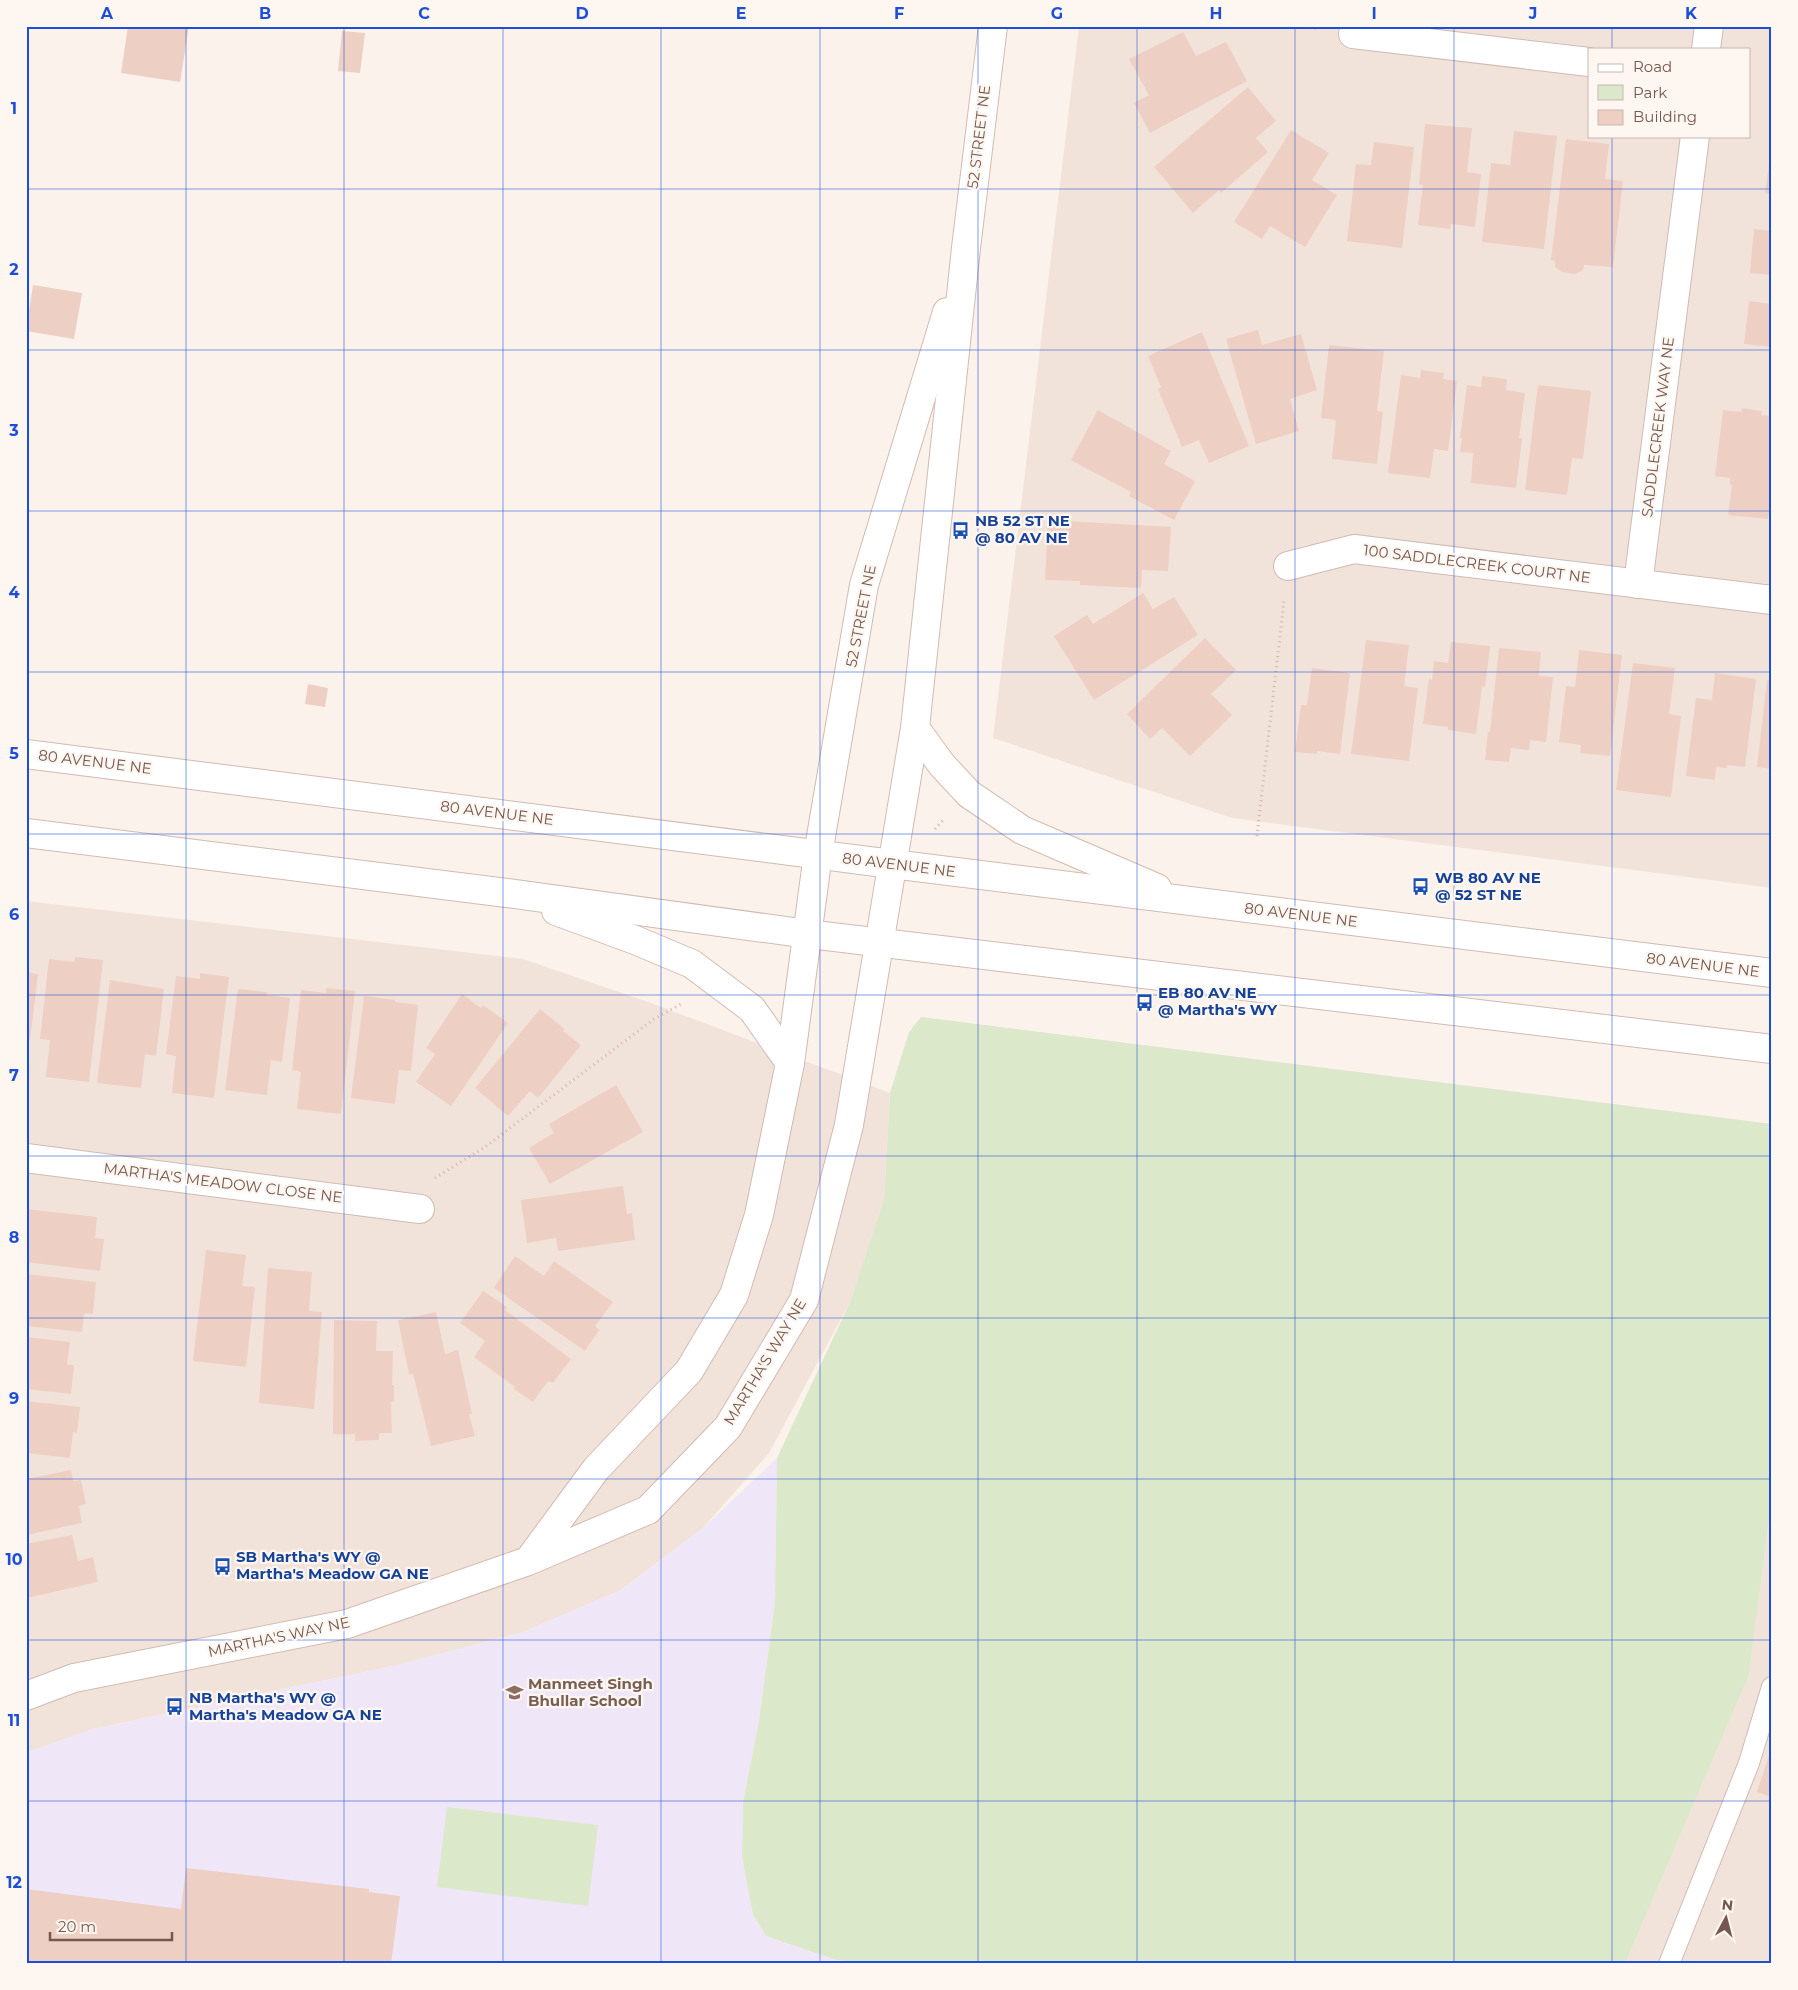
<svg xmlns="http://www.w3.org/2000/svg" width="1798" height="1990" font-family="Montserrat,sans-serif">
<rect width="100%" height="100%" fill="#fbf2eb"/>
<g fill="#f2e3da" fill-rule="evenodd">
<path d="M1079,26H1772V888L1232,818L993,738ZM1589,49H1749V136H1589Z"/>
<polygon points="26,901 523,959 651,1003 890,1093 884,1199 850,1302 769,1453 703,1528 621,1590 523,1632 398,1665 93,1729 26,1753"/>
<polygon points="1772,1497 1772,1964 1625,1964 1749,1675"/>
</g>
<polygon fill="#efe7f8" points="777,1458 775,1602 759,1721 743,1802 742,1857 753,1915 766,1936 836,1960 869,1964 26,1964 26,1753 93,1729 398,1665 523,1632 621,1590 703,1528"/>
<g fill="#dbe8ca">
<polygon points="921,1017 1772,1124 1772,1497 1749,1675 1625,1964 869,1964 836,1960 766,1936 753,1915 742,1857 743,1802 759,1721 775,1602 777,1458 850,1302 884,1199 890,1093 909,1032"/>
<polygon points="447,1807 598,1825 588,1906 437,1887"/>
</g>
<g fill="#eecfc4">
<polygon points="128,26 189,26 180,82 121,73"/>
<polygon points="342,31 365,33 360,73 338,71"/>
<polygon points="1183,32 1196,56 1226,42 1247,81 1150,133 1134,103 1149,95 1129,59"/>
<polygon points="1248,87 1276,121 1256,138 1268,152 1221,193 1219,190 1193,213 1154,167"/>
<polygon points="1425,124 1472,128 1467,172 1481,174 1475,227 1451,224 1450,229 1418,225 1423,185 1419,184"/>
<polygon points="1291,130 1329,153 1312,180 1337,195 1305,247 1270,226 1262,239 1234,222"/>
<polygon points="1514,131 1557,136 1544,249 1482,242 1491,163 1510,165"/>
<polygon points="1566,139 1609,144 1605,179 1623,181 1613,267 1584,265 1583,270 1575,274 1562,272 1555,267 1555,261 1551,260"/>
<polygon points="1374,142 1414,147 1402,248 1347,241 1356,164 1371,165"/>
<polygon points="1771,151 1772,151 1772,194 1765,193"/>
<polygon points="1754,229 1772,231 1772,275 1750,273"/>
<polygon points="33,285 82,293 74,339 26,331"/>
<polygon points="1749,301 1772,304 1772,347 1744,344"/>
<polygon points="1258,330 1262,345 1301,334 1317,390 1290,399 1299,431 1256,444 1226,339"/>
<polygon points="1202,332 1249,446 1209,463 1199,440 1182,447 1158,389 1161,387 1148,356"/>
<polygon points="1329,345 1384,351 1377,411 1383,412 1377,464 1332,459 1336,420 1321,418"/>
<polygon points="1421,370 1444,373 1443,379 1457,381 1448,451 1434,449 1430,478 1388,473 1401,375 1420,378"/>
<polygon points="1482,376 1507,379 1506,390 1525,393 1519,438 1522,438 1516,488 1471,483 1473,453 1460,452 1462,438 1460,438 1467,385 1481,387"/>
<polygon points="1538,385 1591,391 1583,459 1572,458 1567,495 1525,490"/>
<polygon points="1742,408 1762,411 1761,415 1772,416 1772,491 1768,519 1728,515 1732,485 1730,485 1730,478 1715,476 1723,410 1741,412"/>
<polygon points="1098,410 1171,451 1164,464 1195,481 1174,520 1129,496 1131,492 1071,460"/>
<polygon points="1048,520 1171,527 1168,571 1142,570 1141,588 1080,585 1080,581 1045,580"/>
<polygon points="1143,593 1153,609 1174,597 1198,635 1094,700 1054,636 1087,615 1093,624"/>
<polygon points="1205,638 1236,670 1211,694 1232,715 1190,756 1162,728 1150,739 1127,714"/>
<polygon points="1366,640 1409,645 1404,686 1418,688 1409,761 1351,754"/>
<polygon points="1451,642 1490,646 1485,687 1482,686 1476,734 1448,730 1448,727 1423,724 1429,679 1432,680 1434,661 1448,663"/>
<polygon points="1499,648 1541,652 1539,676 1553,677 1546,742 1530,740 1529,750 1511,748 1509,762 1485,760 1488,732 1490,732"/>
<polygon points="1579,650 1622,655 1610,756 1580,753 1581,745 1559,742 1566,686 1575,687"/>
<polygon points="1633,663 1675,668 1669,714 1681,716 1671,797 1616,790"/>
<polygon points="1312,668 1350,673 1340,754 1317,751 1317,754 1295,752 1301,705 1307,705"/>
<polygon points="1715,673 1756,679 1745,767 1727,765 1727,768 1716,767 1715,780 1686,776 1696,698 1712,700"/>
<polygon points="1767,680 1772,680 1772,769 1757,767"/>
<polygon points="308,684 328,688 325,707 305,704"/>
<polygon points="75,957 103,960 89,1082 46,1077 50,1040 40,1039 49,959 74,962"/>
<polygon points="26,972 38,974 30,1040 26,1039"/>
<polygon points="200,973 229,977 214,1098 172,1093 176,1056 166,1054 176,976 200,979"/>
<polygon points="110,980 164,989 156,1056 145,1054 141,1088 97,1083"/>
<polygon points="326,988 355,991 341,1114 297,1109 301,1072 292,1070 301,990 326,993"/>
<polygon points="238,989 267,992 267,995 290,998 282,1062 271,1060 267,1095 225,1090"/>
<polygon points="462,994 481,1008 483,1005 508,1023 451,1106 416,1082 435,1054 426,1048"/>
<polygon points="364,996 395,1000 395,1002 418,1005 411,1071 399,1070 395,1104 351,1098"/>
<polygon points="540,1009 565,1029 563,1031 581,1045 538,1098 530,1091 508,1116 475,1088"/>
<polygon points="616,1085 643,1132 550,1184 529,1148 554,1133 549,1124"/>
<polygon points="623,1186 627,1214 632,1213 635,1240 558,1251 556,1238 527,1243 521,1200"/>
<polygon points="26,1209 97,1217 95,1238 104,1239 100,1271 26,1262"/>
<polygon points="206,1250 246,1255 242,1286 255,1287 246,1367 193,1361"/>
<polygon points="515,1256 544,1276 554,1261 613,1302 595,1326 599,1330 585,1351 494,1288"/>
<polygon points="268,1268 312,1272 309,1311 322,1312 314,1409 259,1403"/>
<polygon points="26,1274 96,1282 93,1314 84,1313 82,1332 26,1326"/>
<polygon points="483,1291 507,1307 505,1310 571,1359 553,1383 548,1381 533,1402 514,1389 515,1387 474,1357 485,1341 460,1323"/>
<polygon points="436,1312 445,1354 458,1350 472,1414 469,1414 475,1436 431,1446 413,1374 409,1374 398,1320"/>
<polygon points="334,1320 377,1321 376,1351 393,1351 392,1385 394,1385 394,1401 391,1402 392,1433 379,1433 379,1440 355,1441 355,1434 333,1434"/>
<polygon points="26,1337 70,1342 67,1365 74,1365 71,1394 26,1389"/>
<polygon points="26,1401 80,1407 77,1433 73,1432 70,1458 26,1453"/>
<polygon points="71,1470 73,1481 81,1480 86,1504 79,1506 82,1523 26,1535 26,1479"/>
<polygon points="72,1535 78,1561 93,1557 98,1582 26,1598 26,1544"/>
<polygon points="1771,1749 1772,1749 1772,1797 1757,1792"/>
<polygon points="186,1868 369,1889 369,1892 400,1896 391,1964 26,1964 26,1889 181,1909"/>
</g>
<g fill="none" stroke-linecap="round" stroke-linejoin="round">
<defs>
<polyline id="lane" points="1669,1964 1749,1763 1772,1687"/>
<g id="street">
<polyline points="1353,34 1589,62"/>
<polyline points="1706,49 1709,26"/>
<polyline points="1288,566 1354,549 1772,600"/>
<polyline points="1638,584 1695,136"/>
<polyline points="26,1158 420,1209"/>
</g>
<g id="secondary">
<polyline points="915,728 942,765 969,794 1022,830 1157,888"/>
<polyline points="26,754 892,864 1772,973"/>
<polyline points="26,833 507,893 808,934 1772,1049"/>
<polyline points="556,911 635,940 692,964 752,1009 790,1063"/>
<polyline points="529,1560 596,1469 689,1371 734,1295 759,1215 790,1063 818,854 864,585 947,312"/>
<polyline points="26,1696 74,1678 347,1624 528,1561 648,1510 728,1427 804,1300 849,1125 915,728 966,248 993,26"/>
</g>
</defs>
<use href="#lane" stroke="#cfbbb3" stroke-width="22"/>
<use href="#street" stroke="#cfbbb3" stroke-width="30"/>
<use href="#secondary" stroke="#d1bbb1" stroke-width="30"/>
<g stroke="#d4b2a7" stroke-width="3" stroke-dasharray="1 4" stroke-linecap="butt">
<polyline points="1300,26 1318,29"/>
<polyline points="935,829 944,819"/>
<polyline points="1257,836 1284,601"/>
<polyline points="435,1178 485,1147 654,1019 683,1003"/>
</g>
<use href="#lane" stroke="#fff" stroke-width="20"/>
<use href="#street" stroke="#fff" stroke-width="28"/>
<use href="#secondary" stroke="#fff" stroke-width="28"/>
</g>
<path fill="none" stroke="#1d4ed8" stroke-width="1" stroke-opacity="0.55" d="M186,26V1964M344,26V1964M503,26V1964M661,26V1964M820,26V1964M978,26V1964M1137,26V1964M1295,26V1964M1454,26V1964M1612,26V49M1612,136V1964M26,189H1772M26,350H1772M26,511H1772M26,672H1772M26,834H1772M26,995H1772M26,1156H1772M26,1318H1772M26,1479H1772M26,1640H1772M26,1801H1772"/>
<defs>
<symbol id="bus-bare" viewBox="-9 -9 18 18"><path d="M-5-6H5V4H4V6H2V4H-2V6H-4V4H-5ZM-3.5-4V0h7V-4ZM-3.5 1.2v1.5H-2V1.2ZM2 1.2v1.5H3.5V1.2Z" fill="#1a4fb4" stroke="#fef7f1" stroke-width="2.5" paint-order="stroke"/></symbol>
<symbol id="school-bare" viewBox="-9 -9 18 18"><path d="M0-5L7-2L0 1L-7-2ZM-4 1L0 2.5L4 1V4Q0 6-4 4Z" fill="#8d6e63" stroke="#fef7f1" stroke-width="2.5" paint-order="stroke"/></symbol>
</defs>
<g fill-rule="evenodd">
<use href="#bus-bare" x="948" y="518" width="25" height="25"/>
<use href="#bus-bare" x="1408" y="874" width="25" height="25"/>
<use href="#bus-bare" x="1132" y="990" width="25" height="25"/>
<use href="#bus-bare" x="210" y="1554" width="25" height="25"/>
<use href="#school-bare" x="502" y="1680" width="25" height="25"/>
<use href="#bus-bare" x="162" y="1694" width="25" height="25"/>
</g>
<g text-anchor="middle" stroke-width="4.5" stroke-linejoin="round" paint-order="stroke">
<g font-size="15" fill="#74574f" stroke="#fef7f1">
<text transform="translate(979 137) rotate(-83)" y="5">52 STREET NE</text>
<text transform="translate(1658 427) rotate(-83)" y="5">SADDLECREEK WAY NE</text>
<text transform="translate(1477 564) rotate(7)" y="5">100 SADDLECREEK COURT NE</text>
<text transform="translate(861 616) rotate(-79)" y="5">52 STREET NE</text>
<text transform="translate(95 762) rotate(7)" y="5">80 AVENUE NE</text>
<text transform="translate(497 813) rotate(7)" y="5">80 AVENUE NE</text>
<text transform="translate(899 865) rotate(7)" y="5">80 AVENUE NE</text>
<text transform="translate(1301 915) rotate(7)" y="5">80 AVENUE NE</text>
<text transform="translate(1703 965) rotate(7)" y="5">80 AVENUE NE</text>
<text transform="translate(223 1183) rotate(7)" y="5">MARTHA'S MEADOW CLOSE NE</text>
<text transform="translate(765 1362) rotate(-59)" y="5">MARTHA'S WAY NE</text>
<text transform="translate(279 1637) rotate(-12)" y="5">MARTHA'S WAY NE</text>
</g>
<g font-size="15" font-weight="bold" fill="#164399" stroke="#fef7f1" text-anchor="start">
<text x="975" y="526">NB 52 ST NE<tspan x="975" dy="17">@ 80 AV NE</tspan></text>
<text x="1435" y="883">WB 80 AV NE<tspan x="1435" dy="17">@ 52 ST NE</tspan></text>
<text x="1158" y="998">EB 80 AV NE<tspan x="1158" dy="17">@ Martha's WY</tspan></text>
<text x="236" y="1562">SB Martha's WY @<tspan x="236" dy="17">Martha's Meadow GA NE</tspan></text>
<text x="189" y="1703">NB Martha's WY @<tspan x="189" dy="17">Martha's Meadow GA NE</tspan></text>
</g>
<g font-size="15" font-weight="bold" fill="#785e54" stroke="#fef7f1" text-anchor="start">
<text x="528" y="1689">Manmeet Singh<tspan x="528" dy="17">Bhullar School</tspan></text>
</g>
</g>
<rect width="1798" height="1990" fill="none" stroke="#fef7f1" stroke-width="55"/>
<rect x="1588" y="48" width="162" height="90" fill="#fef7f1" stroke="#c7b7b0"/>
<rect x="1598" y="64" width="25" height="8" fill="#ffffff" stroke="#c7b7b0"/>
<text x="1633" y="72" font-size="15" fill="#74574f">Road</text>
<rect x="1598" y="85" width="25" height="15" fill="#dbe8ca" stroke="#c7b7b0"/>
<text x="1633" y="98" font-size="15" fill="#74574f">Park</text>
<rect x="1598" y="110" width="25" height="15" fill="#eecfc4" stroke="#c7b7b0"/>
<text x="1633" y="122" font-size="15" fill="#74574f">Building</text>
<g transform="translate(1726 1918) rotate(7)" stroke="#fef7f1" stroke-width="4" paint-order="stroke">
<path d="M0-4L9 19L0 12L-9 19Z" fill="#74574f"/>
<text y="-8" font-size="14" font-weight="bold" text-anchor="middle" fill="#74574f">N</text>
</g>
<path d="M50 1932v8h122v-8" fill="none" stroke="#74574f" stroke-width="2.5"/>
<text x="58" y="1932" font-size="15" fill="#74574f" stroke="#fef7f1" stroke-width="4" paint-order="stroke">20 m</text>
<rect x="28" y="28" width="1742" height="1934" fill="none" stroke="#1d4ed8" stroke-width="2"/>
<g font-size="16" text-anchor="middle" font-weight="bold" fill="#1d4ed8">
<text x="107" y="19">A</text>
<text x="265" y="19">B</text>
<text x="424" y="19">C</text>
<text x="582" y="19">D</text>
<text x="741" y="19">E</text>
<text x="899" y="19">F</text>
<text x="1057" y="19">G</text>
<text x="1216" y="19">H</text>
<text x="1374" y="19">I</text>
<text x="1533" y="19">J</text>
<text x="1691" y="19">K</text>
<text x="14" y="114">1</text>
<text x="14" y="275">2</text>
<text x="14" y="436">3</text>
<text x="14" y="598">4</text>
<text x="14" y="759">5</text>
<text x="14" y="920">6</text>
<text x="14" y="1081">7</text>
<text x="14" y="1243">8</text>
<text x="14" y="1404">9</text>
<text x="14" y="1565">10</text>
<text x="14" y="1726">11</text>
<text x="14" y="1888">12</text>
</g>
</svg>
